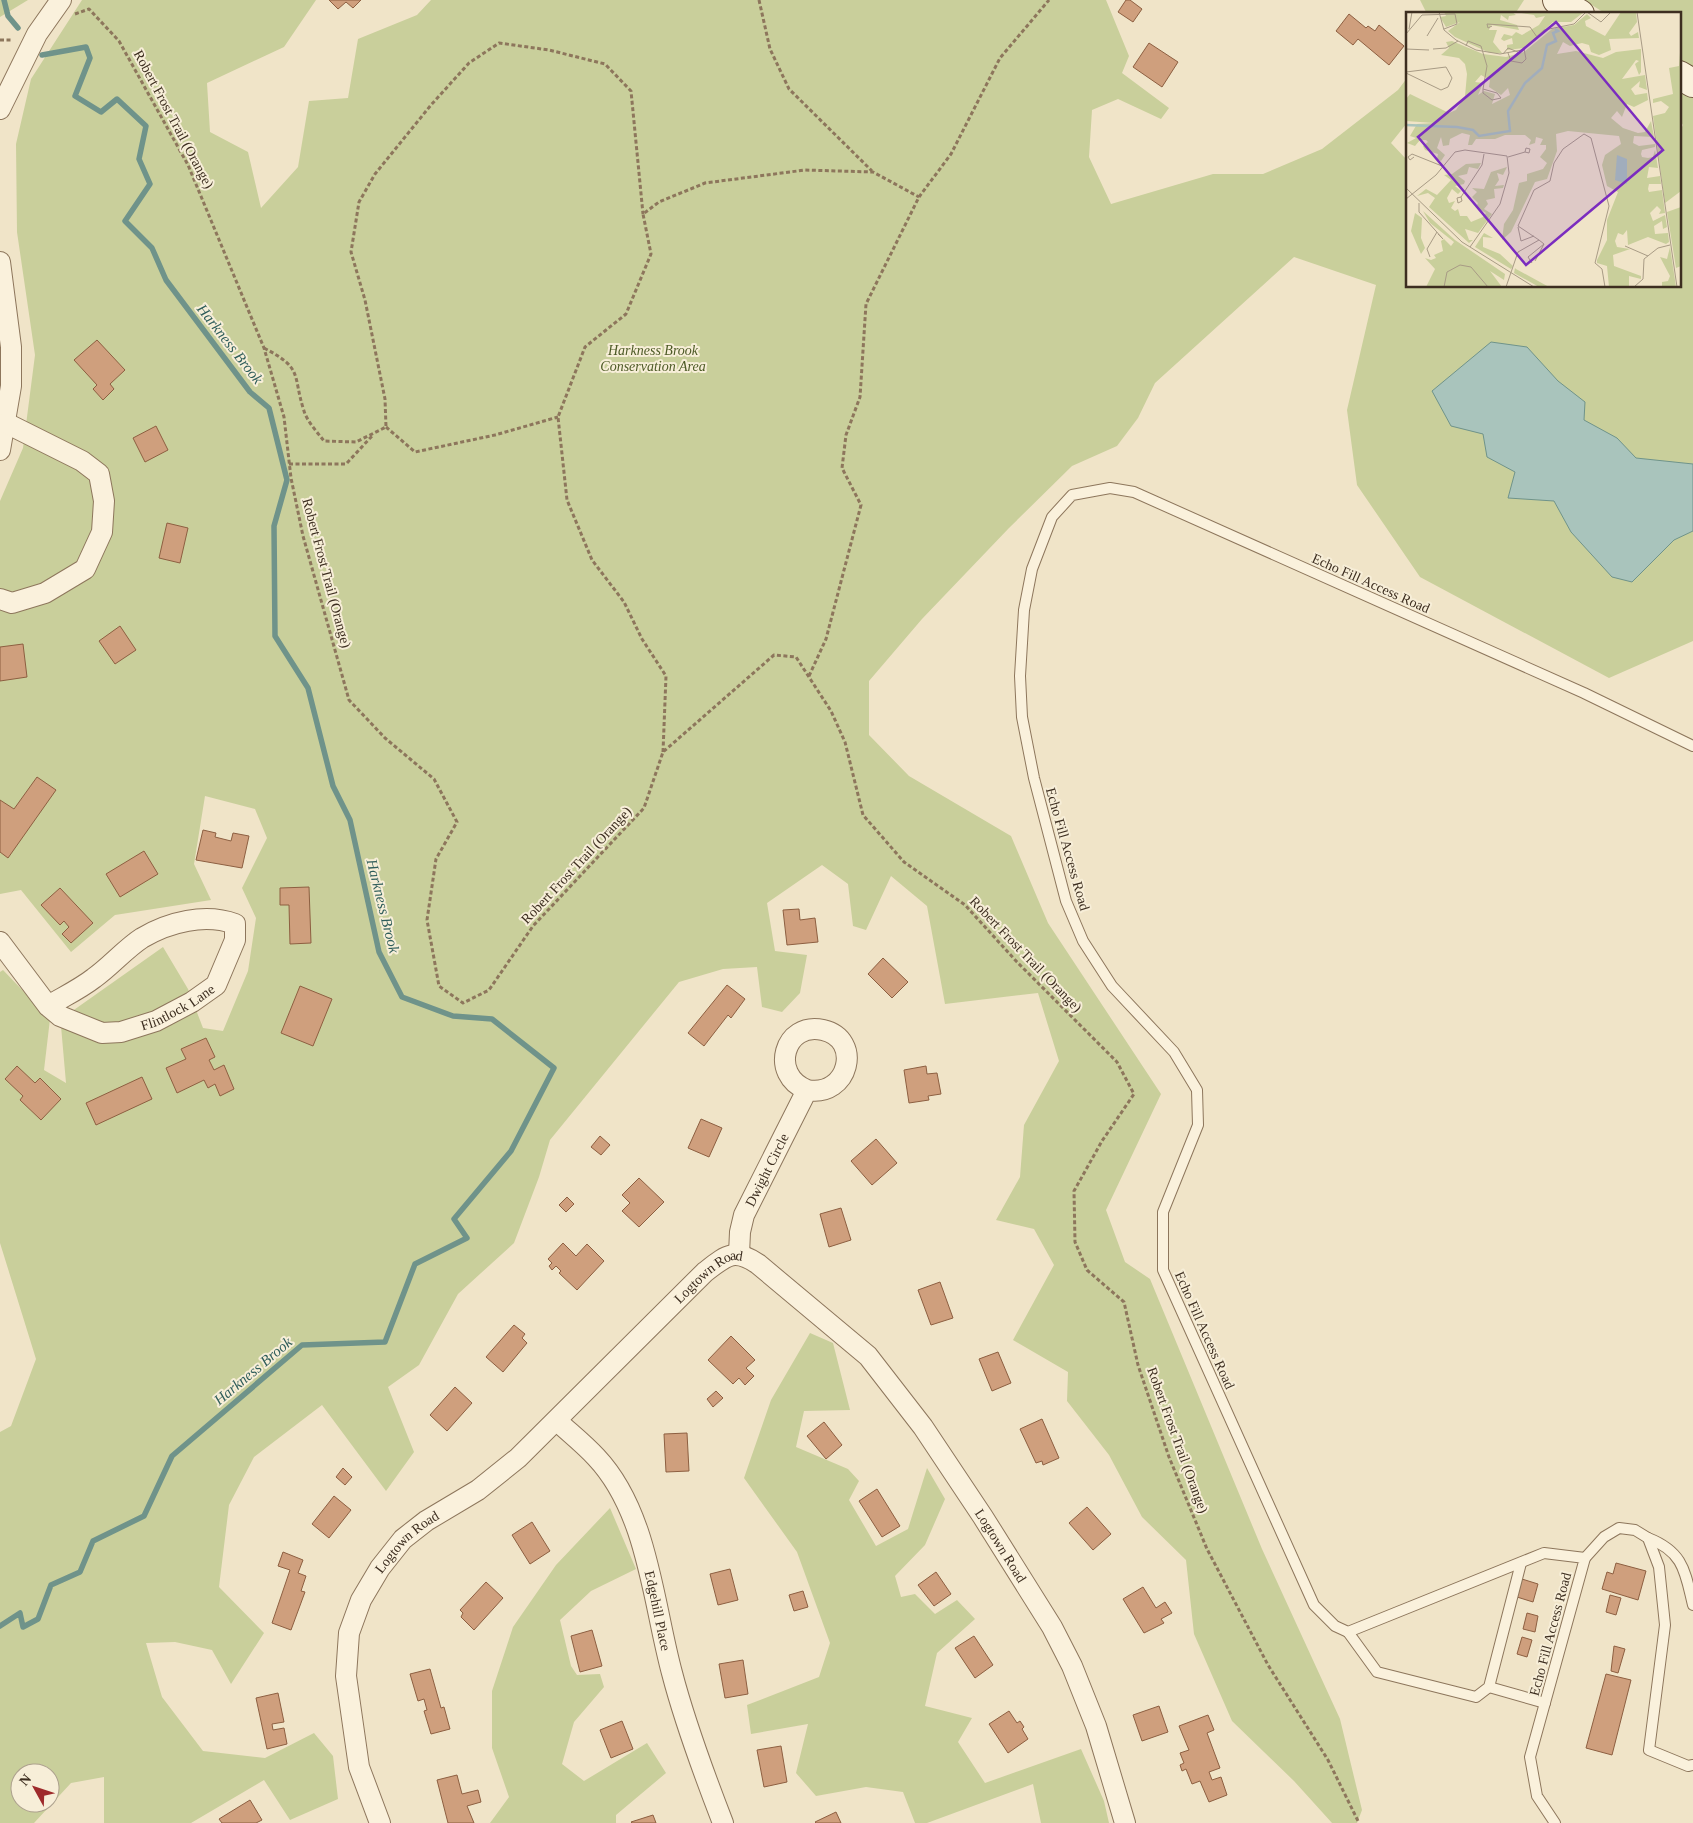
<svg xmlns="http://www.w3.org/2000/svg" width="1693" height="1823" font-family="Georgia,serif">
<rect width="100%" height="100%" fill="#f0e4c8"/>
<g fill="#c9cf9b" fill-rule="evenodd">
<polygon points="0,0 28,0 0,17"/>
<path d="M82,0H316L284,47L207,83L210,132L248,152L261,208L298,167L309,101L348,98L358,39L417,15L431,0H1106L1129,56L1122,73L1169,108L1161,119L1118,99L1092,110L1089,157L1111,204L1213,174H1263L1322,149L1398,90L1407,78V123L1391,143L1407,160V286H1679V133L1683,125L1679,119V83L1693,91V641L1609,678L1420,577L1357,485L1347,410L1376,285L1294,257L1155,383L1138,418L1117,446L1072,466L1009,528L922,619L869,681V735L909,776L1011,836L1048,923L1161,1094L1106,1210L1125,1262L1150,1279L1262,1549L1340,1719L1362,1810L1357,1823H1332L1294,1781L1232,1721L1194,1634L1186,1560L1142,1517L1109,1455L1067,1401L1068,1372L1013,1340L1054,1265L1034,1229L996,1220L1020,1177L1024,1125L1059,1061L1038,993L945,1004L927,906L891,876L866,930L853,926L848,884L822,865L767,903L775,951L807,955L800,993L782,1012L762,1007L757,967L723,969L679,982L550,1140L539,1177L514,1243L458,1294L419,1365L388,1387L414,1452L386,1491L322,1405L254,1457L229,1505L219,1587L264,1633L231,1684L212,1650L175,1642L146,1643L162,1697L203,1751L265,1758L314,1733L333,1756L338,1799L290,1820L264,1780L191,1823H104V1777L71,1783L34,1823H0V1432L11,1426L36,1359L0,1243V972L3,970L50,1019L44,1070L66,1083L61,1026L71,1012L163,947L188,989L203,1028L223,1031L248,971L256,918L242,888L267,838L255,809L205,796L194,864L211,900L115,915L71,952L21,890L0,894V501L23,448L35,355L17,232L16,144L31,79ZM20,1773H50V1803H20Z"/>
<polygon points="1420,0 1524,0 1515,14 1427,14"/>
<polygon points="1584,0 1693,0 1693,68 1679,59 1679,14 1606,14"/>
<polygon points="810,1333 833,1343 850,1410 804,1411 796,1447 848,1469 859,1481 849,1500 876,1546 908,1529 927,1468 945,1499 925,1545 895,1576 901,1597 915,1594 935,1614 957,1600 975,1619 937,1653 925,1706 972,1718 958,1742 985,1783 1081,1749 1104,1801 1109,1823 1041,1823 1033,1784 927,1823 915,1823 903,1792 866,1787 816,1796 796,1773 808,1724 751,1734 747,1705 819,1677 830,1643 797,1552 744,1478 771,1400"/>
<polygon points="610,1508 636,1569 591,1591 560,1620 571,1666 577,1675 600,1674 604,1687 574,1722 562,1764 584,1781 647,1743 666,1773 616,1815 616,1823 490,1823 509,1797 492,1748 492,1691 513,1627 556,1565"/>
</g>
<polygon fill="#a9c4bc" stroke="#6f938a" points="1491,342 1527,347 1558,381 1585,402 1584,420 1617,438 1636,458 1693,464 1693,531 1674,540 1632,582 1612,577 1571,532 1554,501 1508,498 1515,472 1487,457 1483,434 1451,426 1432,391"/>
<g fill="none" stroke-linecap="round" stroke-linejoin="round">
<g stroke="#6f938a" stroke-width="5.5">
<polyline points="4,0 8,16 18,28"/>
<polyline points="0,1626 20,1613 23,1627 38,1619 51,1585 80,1572 93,1541 144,1516 172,1456 302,1345 385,1342 415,1264 467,1238 454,1219 511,1151 554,1068 492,1019 453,1016 402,997 379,952 350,820 333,786 308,688 275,636 274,526 287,480 269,408 250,392 166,280 152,248 125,221 150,184 139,159 146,126 117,99 101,112 75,96 90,58 86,47 42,55"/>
</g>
</g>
<g fill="#cf9f7d" stroke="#8d5f41">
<polygon points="329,0 361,0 353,8 346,2 338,9"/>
<polygon points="1126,0 1130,0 1142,9 1133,22 1118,12"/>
<polygon points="1349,14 1366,28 1368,26 1375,31 1379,25 1404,46 1389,65 1358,39 1353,45 1336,31"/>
<polygon points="1149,43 1178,62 1162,87 1133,67"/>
<polygon points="97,340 125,370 110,384 114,389 103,400 93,389 97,385 74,360"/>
<polygon points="156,426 168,450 145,462 133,438"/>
<polygon points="167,523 188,528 180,563 159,558"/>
<polygon points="120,626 136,650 115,664 99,641"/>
<polygon points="23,644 27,677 0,681 0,647"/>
<polygon points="37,777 56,790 8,858 0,852 0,800 14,809"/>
<polygon points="203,830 216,833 215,837 231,841 233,833 249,836 242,868 196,860"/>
<polygon points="144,851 158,874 120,897 106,874"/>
<polygon points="309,887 311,943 290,944 289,905 280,905 280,888"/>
<polygon points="60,888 93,923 71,943 62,934 69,927 64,921 60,925 41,905"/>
<polygon points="799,909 800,920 815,918 818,942 787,945 783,910"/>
<polygon points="883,958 908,982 892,998 868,974"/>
<polygon points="727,985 745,999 731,1018 728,1015 704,1046 688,1033"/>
<polygon points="300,986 332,999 313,1046 281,1033"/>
<polygon points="206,1038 215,1057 209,1060 214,1070 224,1065 234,1089 220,1096 215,1084 208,1088 204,1080 177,1093 166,1068 186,1059 181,1049"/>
<polygon points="17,1066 35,1083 40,1078 61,1099 41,1120 20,1100 23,1096 5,1079"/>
<polygon points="926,1066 927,1074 937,1073 941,1094 928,1096 929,1100 909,1103 904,1070"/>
<polygon points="142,1077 152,1099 96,1125 86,1103"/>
<polygon points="701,1119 722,1128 709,1157 688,1148"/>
<polygon points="600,1136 610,1145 601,1155 591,1147"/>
<polygon points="876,1139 897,1163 872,1185 851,1161"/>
<polygon points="639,1178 664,1202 639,1227 622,1211 630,1203 622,1195"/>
<polygon points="567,1197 574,1204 566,1212 559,1205"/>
<polygon points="841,1208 851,1240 829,1247 820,1214"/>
<polygon points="563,1243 576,1256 587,1244 604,1261 577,1290 559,1273 561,1271 556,1266 552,1270 549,1266 552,1263 548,1259"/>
<polygon points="940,1282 953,1318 931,1325 918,1290"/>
<polygon points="514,1325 525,1334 522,1338 527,1343 503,1372 486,1357"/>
<polygon points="731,1336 755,1360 746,1368 754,1376 745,1385 739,1378 733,1384 708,1360"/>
<polygon points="998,1352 1011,1383 992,1391 979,1359"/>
<polygon points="455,1387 472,1403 447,1431 430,1415"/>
<polygon points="716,1391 723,1398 713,1407 707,1399"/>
<polygon points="1042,1419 1059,1458 1043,1465 1042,1461 1036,1463 1020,1429"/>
<polygon points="824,1422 842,1445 826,1459 807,1436"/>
<polygon points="687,1433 689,1471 666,1472 664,1434"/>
<polygon points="343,1468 352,1477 345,1485 336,1477"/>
<polygon points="877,1489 900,1526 882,1537 859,1501"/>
<polygon points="334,1496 351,1510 329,1538 312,1524"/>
<polygon points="1087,1507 1111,1534 1093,1550 1069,1523"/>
<polygon points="532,1522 550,1551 530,1564 512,1535"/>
<polygon points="283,1552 303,1560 298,1573 306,1576 301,1591 305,1592 291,1630 272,1623 290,1570 278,1566"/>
<polygon points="1616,1563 1646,1571 1638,1600 1602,1589 1607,1572 1613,1574"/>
<polygon points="730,1569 738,1600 718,1605 710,1574"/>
<polygon points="936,1572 951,1594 934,1606 918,1585"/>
<polygon points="1522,1579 1538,1584 1533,1602 1517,1597"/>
<polygon points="486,1582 503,1598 474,1630 461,1617 463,1613 460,1610"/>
<polygon points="1143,1587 1156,1608 1165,1602 1172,1613 1161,1619 1164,1623 1144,1633 1123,1599"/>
<polygon points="803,1591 808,1607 794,1611 789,1595"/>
<polygon points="1610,1595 1621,1598 1616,1615 1606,1612"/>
<polygon points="1527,1613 1538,1616 1535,1632 1523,1629"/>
<polygon points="592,1630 602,1666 580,1672 571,1636"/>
<polygon points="974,1636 993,1665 975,1678 955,1648"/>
<polygon points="1522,1637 1532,1640 1527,1657 1517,1654"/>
<polygon points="1614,1646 1625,1649 1618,1673 1611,1671"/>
<polygon points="743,1660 748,1694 725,1698 719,1664"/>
<polygon points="430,1669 441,1708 444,1707 450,1729 431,1734 424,1711 427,1710 424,1699 418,1701 410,1674"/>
<polygon points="1606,1674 1631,1680 1612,1755 1586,1748"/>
<polygon points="278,1693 284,1722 272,1724 273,1730 284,1728 287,1744 267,1749 256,1698"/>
<polygon points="1159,1706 1168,1732 1142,1741 1133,1715"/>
<polygon points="1009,1711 1017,1723 1020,1721 1024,1727 1022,1729 1028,1739 1008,1753 989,1724"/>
<polygon points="1208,1715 1214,1730 1207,1733 1220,1768 1209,1772 1212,1780 1221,1777 1227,1795 1209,1802 1200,1781 1192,1784 1186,1769 1182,1771 1180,1765 1184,1763 1180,1753 1189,1750 1179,1726"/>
<polygon points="622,1721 633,1749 611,1758 600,1730"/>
<polygon points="781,1746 787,1782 764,1787 757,1750"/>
<polygon points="457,1775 462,1794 478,1790 481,1802 467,1806 474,1823 448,1823 437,1780"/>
<polygon points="250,1800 262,1820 256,1823 222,1823 219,1819"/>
<polygon points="836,1812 841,1823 816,1823 815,1822"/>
<polygon points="653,1815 656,1823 632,1823 631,1822"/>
</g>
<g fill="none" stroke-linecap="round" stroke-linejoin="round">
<defs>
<g id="lane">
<path d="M1648,1538C1684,1552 1685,1572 1693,1605"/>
<polyline points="1585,1558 1604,1537 1619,1528 1635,1530 1648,1538 1659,1567 1665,1625 1649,1750 1688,1766 1693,1765"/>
<polyline points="1348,1632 1377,1672 1476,1697 1489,1687 1521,1563"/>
<polyline points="1489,1687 1545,1703"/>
<polyline points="1555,1823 1537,1796 1530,1757 1585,1558 1544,1553 1348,1632 1335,1626 1314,1605 1163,1270 1163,1212 1198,1125 1197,1090 1174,1052 1112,986 1083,941 1066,901 1034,778 1022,717 1020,676 1024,610 1032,569 1052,517 1072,495 1110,488 1134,492 1584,693 1693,746"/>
</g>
<g id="street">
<polyline points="0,109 37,34 61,0"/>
<polyline points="0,262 11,347 11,386 0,450"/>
<polyline points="0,599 12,603 45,593 85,569 102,532 104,501 99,474 82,461 6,423"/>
<path id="s1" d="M0,942L48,1006L60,1016L102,1033L121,1032L156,1021L192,1002L216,985L235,940V924C205,913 169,922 142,938C125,949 111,966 94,978C80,989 63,997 48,1006"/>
<path id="s2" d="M739,1254L740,1232L744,1215L807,1090C769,1075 784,1021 823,1030C863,1039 849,1098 807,1090"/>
<path id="s3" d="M557,1421C570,1433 584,1444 596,1457C648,1512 653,1603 672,1673C685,1723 704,1774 723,1823"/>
<path id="s4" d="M380,1823L359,1767L346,1676L349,1633L361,1600L380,1568L403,1539L426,1521L478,1490L518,1458L705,1272C727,1255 734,1248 758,1264L868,1356L923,1427L983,1517L1052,1627L1072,1666L1096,1726L1125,1823"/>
</g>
<g id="secondary">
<polyline points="1557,0 1580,14"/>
<polyline points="1679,75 1693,83"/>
</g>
</defs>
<use href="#lane" stroke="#8d765c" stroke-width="12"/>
<use href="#street" stroke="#8d765c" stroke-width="22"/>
<use href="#secondary" stroke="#6f573f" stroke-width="30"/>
<g stroke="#8d765c" stroke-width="3" stroke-dasharray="4 2.5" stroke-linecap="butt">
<polyline points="759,0 770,49 789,89 872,171"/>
<polyline points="75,14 89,9 119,41 188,165 264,348 284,417 291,478 303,536 349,700 385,738 434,779 457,822 436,859 427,920 439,986 463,1003 489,990 533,926 644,808 663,752 774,655 796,657 831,711 845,742 863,815 904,862 965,905 1017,962 1117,1062 1134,1094 1102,1141 1074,1191 1075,1242 1087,1270 1124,1302 1138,1365 1169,1457 1207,1549 1268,1665 1328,1760 1359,1823"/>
<polyline points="0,40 13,40"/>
<path d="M264,348C304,369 292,374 304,411C307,421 317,432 324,441L356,442L386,427L385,399L365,300L351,252L359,202L375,174L431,105L469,63L499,43L549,50L605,64L631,91L643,214"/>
<polyline points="386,427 415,452 495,435 558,417"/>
<polyline points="289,464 346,464 372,436"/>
<polyline points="809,676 826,639 861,505 842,468 846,435 860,397 866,304 919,197 951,154 1000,58 1049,0"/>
<polyline points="663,752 666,676 642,639 624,602 592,560 567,500 558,417 585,347 626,314 651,254 643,214 659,202 705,183 805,170 873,172 919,197"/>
</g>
<use href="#lane" stroke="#faf1dc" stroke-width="10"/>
<use href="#street" stroke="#faf1dc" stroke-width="20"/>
<use href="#secondary" stroke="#faf1dc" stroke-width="28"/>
</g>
<g text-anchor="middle" stroke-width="4" stroke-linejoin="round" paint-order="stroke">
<g font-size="14" fill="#3d2e20" stroke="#f7eed8">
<text transform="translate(174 119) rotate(62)" y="5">Robert Frost Trail (Orange)</text>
<text transform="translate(327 573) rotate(75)" y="5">Robert Frost Trail (Orange)</text>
<text transform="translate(1371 583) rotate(24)" y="5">Echo Fill Access Road</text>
<text transform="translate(1068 849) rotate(74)" y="5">Echo Fill Access Road</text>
<text transform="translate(576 865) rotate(-47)" y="5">Robert Frost Trail (Orange)</text>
<text transform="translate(1026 954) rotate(46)" y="5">Robert Frost Trail (Orange)</text>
<text dy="5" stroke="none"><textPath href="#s1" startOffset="222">Flintlock Lane</textPath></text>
<text dy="5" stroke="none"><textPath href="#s2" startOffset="90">Dwight Circle</textPath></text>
<text dy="5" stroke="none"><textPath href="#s4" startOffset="710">Logtown Road</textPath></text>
<text transform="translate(1205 1330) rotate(66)" y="5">Echo Fill Access Road</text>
<text transform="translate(1178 1440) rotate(70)" y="5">Robert Frost Trail (Orange)</text>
<text dy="5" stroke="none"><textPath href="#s4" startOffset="305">Logtown Road</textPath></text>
<text dy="5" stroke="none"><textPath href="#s4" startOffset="1144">Logtown Road</textPath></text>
<text dy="5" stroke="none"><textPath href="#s3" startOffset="221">Edgehill Place</textPath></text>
<text transform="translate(1550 1634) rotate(-75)" y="5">Echo Fill Access Road</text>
</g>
<g font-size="14" font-style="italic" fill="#4d5a26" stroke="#f7eed8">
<text x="653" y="355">Harkness Brook<tspan x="653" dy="16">Conservation Area</tspan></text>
</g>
<g font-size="15" font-style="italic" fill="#2f5d5a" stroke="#f7eed8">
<text transform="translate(230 344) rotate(52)" y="5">Harkness Brook</text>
<text transform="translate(383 906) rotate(76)" y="5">Harkness Brook</text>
<text transform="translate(253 1371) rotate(-40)" y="5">Harkness Brook</text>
</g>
</g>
<g transform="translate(1406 12)">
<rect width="275" height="275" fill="#f0e4c8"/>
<path d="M38,0H106L110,3L103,4L102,8L95,3L94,8L111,13L113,18L85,13L83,18H91L87,30L96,41H84L49,25L42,19L54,10L40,15L34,5L40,4ZM109,0H178L165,10H147L118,36L101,38V33L107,32L106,26L98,29L95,27L98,22L106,24L110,20L116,23L133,13L139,4L130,6L128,3ZM215,0H230L231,10L223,21L225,24L232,20L233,26L203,27L205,38L193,43L185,40L183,33L176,31L164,34L157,30L151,42L170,39L197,46L210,40L235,37V60L233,63L229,52L233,49L230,48L216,67L239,63L241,78L233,75L234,69L225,77L229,83L241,81L242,88L228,95L221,92L216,105L211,99L205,106L217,116L232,121L239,120L245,109L248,125L228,124L227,131L233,134L249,132V135L236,138L235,142L236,145L242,146L247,145L249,138L252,156L243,155L241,166L254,164L255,172H243L242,177L243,180L256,178L259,201L253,202L255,198L251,194L244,201L247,209L259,203L261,215L257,217L256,209L248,214L249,222L262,221L263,230L260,232L242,225L222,233L221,218L217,223L212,221L209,229L211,235L224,237L207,243L208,254L235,264V267L223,264V275H203L201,254L191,251V248L201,228V208L212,180L201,174L196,153L199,143L215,132L213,124L162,119L150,122L151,139L141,167L129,170L105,220L96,228L98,212L107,198L113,171L121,169V162L137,157L141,151L134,145L140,137V133H134L137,127L130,125L129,131L123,133L125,128L119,123H99L89,127H70L66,133H62L64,123L56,121L44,127L43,133L37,134L35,125L31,136L39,143L35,149L31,147L32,142L19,138L17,134L22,130L20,128H14L9,134L1,131L10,126L4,124L11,112L28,111L0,109V87L4,82L43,101L50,98L59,84L61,62L59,52L53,46L35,43L43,36L40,30L46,29L77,42L100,45L118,40L146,17L168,13L181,2L185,6L179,9L180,14L199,24ZM75,63L84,68L83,75L95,83L102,76L104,83L86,92L89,82L78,79L72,83L77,71L69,70ZM275,27V179L259,191L247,104L259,101L263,95L255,89L247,91V87L267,82L263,56L273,54ZM75,151L72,157L63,155L61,162L52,164L59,169L58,172L49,174L55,179L52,182L46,177L41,186L43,191L49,189L45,196L49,199L52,197L54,204H61L65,210L77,205L80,201L70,195L72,191L66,185L71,180L66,176L78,177L85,160L101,155L97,163L91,161L93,168L89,174L98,173L97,176L88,177L89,186L80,188L82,192L78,197L86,202L72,221L59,217L63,228H67L63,231L23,195L29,186L22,181L11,184L20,177L31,183L45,168L38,163L46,162L60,152ZM275,195V254L270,256L261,200ZM17,199L49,228L99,262L98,268L84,259L96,275H20L29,257L19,246L25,248L30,246L28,243L37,239L35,229L38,227L45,234L48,230L24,211ZM9,201L16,206L15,226L19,236L15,242L5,219ZM78,221L87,226L77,225V235L94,242L107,254L105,257L69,235ZM264,235L270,275H256V270L262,269L264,264L254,245L261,247ZM109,256L110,257L143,275H133L108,261Z" fill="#c9cf9b" fill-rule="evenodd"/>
<path d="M211,143L221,147V172L209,168Z" fill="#a9c4bc"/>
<path fill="none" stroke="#a9c4bc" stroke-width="2.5" d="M0,113L51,115L67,118L73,124L104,119L102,99L119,71L136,56L141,33L150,29L147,21L152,19L149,17"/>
<path fill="none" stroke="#a89b85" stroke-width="1" d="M33,0L38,18L50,28L70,38L94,42L116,38L138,18L168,12L180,0M181,0L195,10L205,0M231,0L271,275M86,14L82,16L81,12L124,15L131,25M3,17L6,0M0,22L16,3L49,2L51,12L38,17M21,24L32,6M60,34L62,29L75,34L81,54L77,77V81L86,88L95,86L91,81L77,77M0,37L23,38M27,37L40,36L52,29M102,41L105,49L116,51L120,47L118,37M97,42L102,36L112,40M0,60L40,55L46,66L42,75L35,78L0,61M8,145L4,148L2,145L6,142L36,154M102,145L119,140L120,136L124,137L123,141L119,140M0,176L56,230L128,275M55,185L56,189L52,191L51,186L55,185L76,153L78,142M0,187L30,163L49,140L59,138L101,144L103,161L94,192L64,235M13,191V200L37,227L32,222M112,215L115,229L128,224M219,234L242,244M24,245L21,237L31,220M129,249L138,232M126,251L122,245L138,232L133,228M38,275L41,260L54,253L65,255L82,275M100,275L112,240L133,228L112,214L128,178L144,169L148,151L157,137L178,122L185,126L203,194L189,251L196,257L199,275M228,275L237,267L238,247L252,236L264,233"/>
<path fill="#7b2cbf" fill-opacity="0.15" stroke="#7b2cbf" stroke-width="2.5" d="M150,10L257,138L120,253L12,125Z"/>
<rect width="275" height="275" fill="none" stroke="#3d2e20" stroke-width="2.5"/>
</g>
<g transform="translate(35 1788) rotate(310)"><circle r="24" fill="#f7eed8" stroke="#ada18e"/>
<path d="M0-4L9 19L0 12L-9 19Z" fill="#9e2a2b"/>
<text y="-8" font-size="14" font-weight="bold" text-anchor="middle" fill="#3d2e20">N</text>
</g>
</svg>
